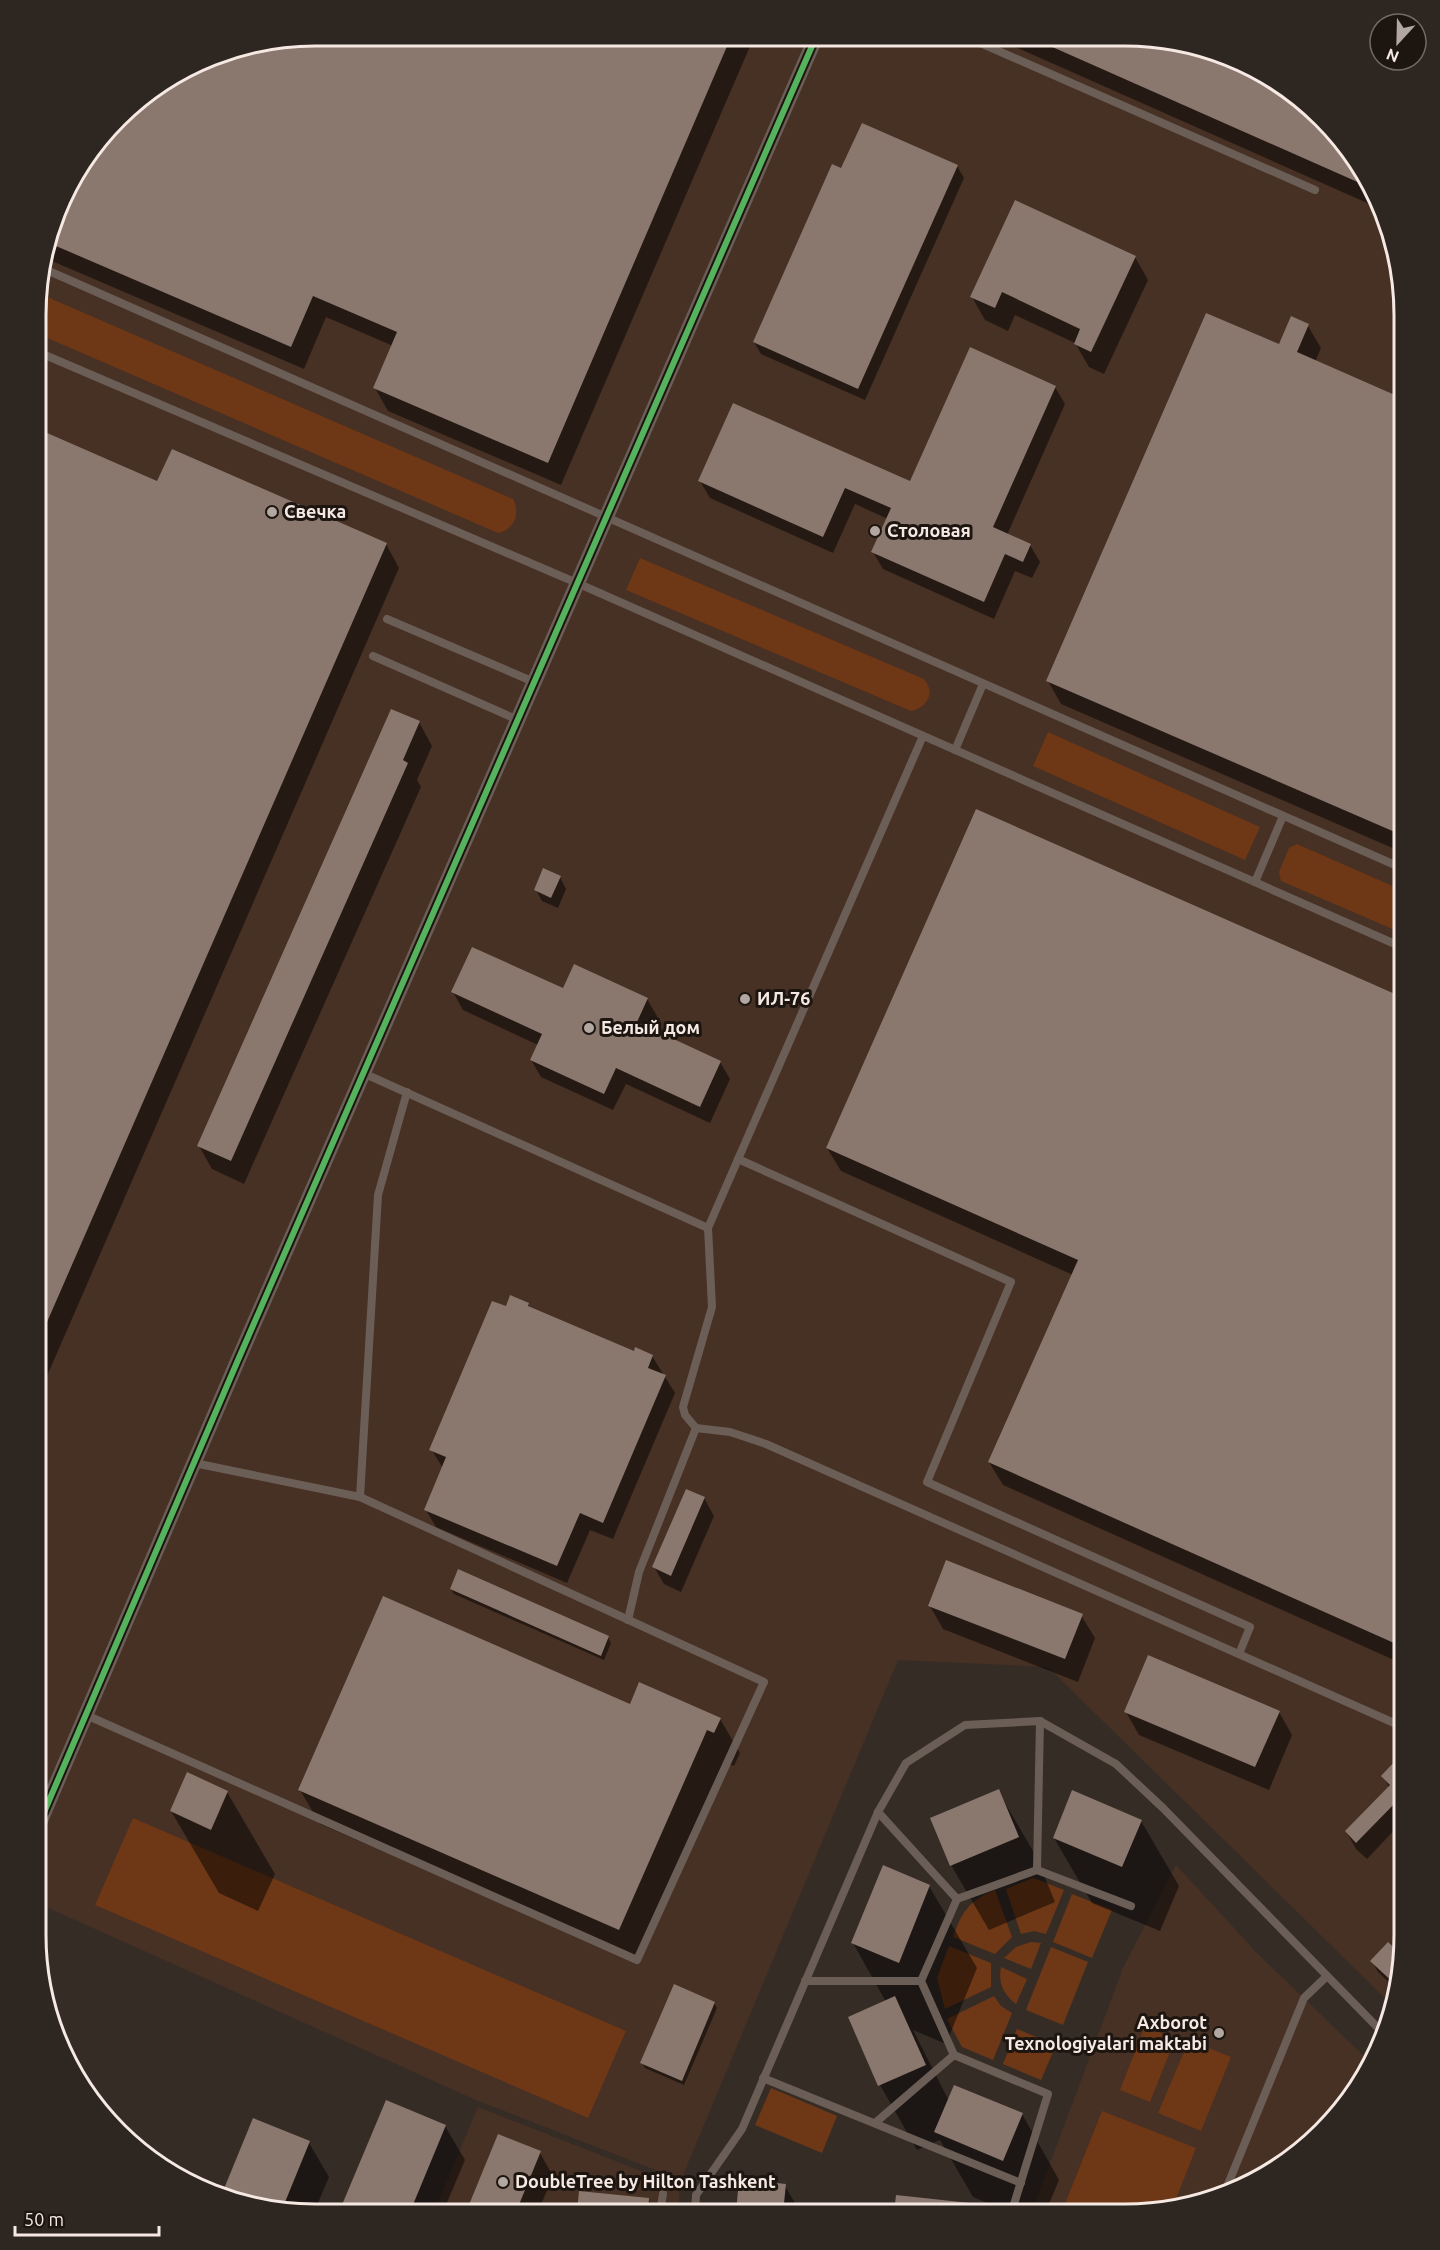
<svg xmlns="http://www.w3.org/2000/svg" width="1440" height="2250" font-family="Ubuntu,sans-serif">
<rect width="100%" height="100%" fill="#362c26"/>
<g fill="#473024">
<polygon points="316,36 1161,38 1231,57 1294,94 1346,145 1383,208 1404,316 1403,1953 1393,2006 1048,1667 898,1660 681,2180 476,2100 44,1906 36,1924 38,280 65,192 131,106 209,57"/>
<polygon points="1176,1865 1258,1954 1370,2062 1357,2090 1295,2156 1232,2193 1124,2214 1031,2214 1123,1968"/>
<polygon points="478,2107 679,2186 679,2213 434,2212"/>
</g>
<g fill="#6e3716">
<path d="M38,293L513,499C521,513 514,530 498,533L38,334Z"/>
<path d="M640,558L924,679C936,693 927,708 911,711L626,590Z"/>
<polygon points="1048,732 1260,827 1245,860 1033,766"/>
<polygon points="1297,844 1404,891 1404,934 1281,881 1279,872 1289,848"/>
<polygon points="133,1818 626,2031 588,2118 95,1905"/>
<polygon points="1033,1878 1064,1890 1046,1934 1034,1931 1021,1934 1006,1889"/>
<path d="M995,1890L1012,1937L995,1954L953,1937C962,1911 970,1900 995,1890Z"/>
<polygon points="1072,1894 1112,1910 1092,1958 1053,1942"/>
<polygon points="1031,1942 1041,1943 1031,1969 1004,1958 1016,1947"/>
<polygon points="949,1946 991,1963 991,1987 945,2009 937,1978"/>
<polygon points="1051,1947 1088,1962 1063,2025 1026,2010"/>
<path d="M1001,1967L1027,1979L1016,2004C1003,1994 998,1983 1001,1967Z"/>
<polygon points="994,1996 1001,2006 1012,2013 993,2060 962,2047 947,2019"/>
<polygon points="1145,2026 1175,2039 1150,2102 1120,2090"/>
<polygon points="1017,2029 1056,2045 1041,2080 1003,2064"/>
<polygon points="1189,2040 1231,2057 1201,2131 1158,2113"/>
<polygon points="771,2088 837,2116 822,2153 755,2125"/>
<polygon points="1102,2111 1196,2148 1174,2204 1124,2214 1061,2214"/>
</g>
<g fill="#0007">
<polygon points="316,36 754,37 561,485 388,411 375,388 393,346 326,317 304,369 45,258 65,192 131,106 209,57"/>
<polygon points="995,38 1161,38 1231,57 1294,94 1346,145 1383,210"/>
<polygon points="957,166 964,178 865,400 761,354 754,342 842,170"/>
<polygon points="1135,257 1148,280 1104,374 1089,367 1075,343 1015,315 1008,331 985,320 972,297"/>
<polygon points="1308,326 1321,348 1315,362 1404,400 1404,853 1061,704 1048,681 1279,346"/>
<polygon points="1055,387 1065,404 1007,535 1030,545 1040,562 1032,578 1015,571 994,619 883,569 873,552 888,519 855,504 833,553 710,498 700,481 911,483"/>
<polygon points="38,431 158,483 386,544 399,568 37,1399"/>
<polygon points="419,722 432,746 417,780 421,787 244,1184 212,1169 199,1146"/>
<polygon points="560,877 566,889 558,908 542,901 536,890"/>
<polygon points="564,990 647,999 657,1016 650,1030 720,1062 730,1079 710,1123 626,1084 613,1110 541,1077 531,1060 538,1045 463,1010 453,992"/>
<polygon points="1404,1000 1403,1664 1003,1485 989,1462 1073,1275 841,1171 827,1148"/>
<polygon points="528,1304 530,1308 635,1353 652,1356 675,1393 613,1539 590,1530 567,1583 436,1527 426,1510 443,1468 431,1449 507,1308"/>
<polygon points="704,1498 714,1516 681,1592 664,1584 654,1567"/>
<polygon points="451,1589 608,1637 611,1643 604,1660 454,1594"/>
<polygon points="930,1606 1081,1615 1095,1638 1078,1682 943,1629"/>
<polygon points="630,1706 720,1719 740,1753 734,1766 726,1763 639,1963 320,1824 300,1790"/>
<polygon points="1126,1712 1279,1712 1292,1735 1269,1790 1139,1735"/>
<polygon points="1395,1764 1403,1771 1403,1821 1367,1859 1356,1849 1346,1831 1389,1787 1383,1776"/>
<polygon points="998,1791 1036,1856 1055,1902 989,1930 951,1865"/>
<polygon points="227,1792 275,1874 258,1911 219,1893 171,1811"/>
<polygon points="1141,1821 1179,1886 1160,1931 1092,1903 1054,1838"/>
<polygon points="929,1886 977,1968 946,2044 913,2030 949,2101 1022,2114 1059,2180 1045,2214 1013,2214 973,2197 940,2140 917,2150 880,2085 886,2002 853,1943"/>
<polygon points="1402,1957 1396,1989 1378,1972 1372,1961"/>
<polygon points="714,2003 717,2008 684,2085 645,2068 642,2063"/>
<polygon points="445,2126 465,2160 443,2212 341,2212"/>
<polygon points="499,2136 540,2153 553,2176 538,2212 468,2212"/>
<polygon points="309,2143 329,2177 314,2212 280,2212"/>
<polygon points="785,2186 801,2213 737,2213"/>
<polygon points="580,2193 648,2199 656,2213 578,2212"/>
</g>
<g fill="#8a776e">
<polygon points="316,36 731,37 548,463 373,388 397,332 313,296 291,347 49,243 65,192 131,106 209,57"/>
<polygon points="1032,38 1161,38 1231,57 1294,94 1346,145 1371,188"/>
<polygon points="862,123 958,165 858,389 753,342 832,164 841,168"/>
<polygon points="1015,200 1136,256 1091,352 1074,344 1080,329 1002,292 995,308 970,297"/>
<polygon points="1206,313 1279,344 1291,316 1309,324 1297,352 1404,399 1404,836 1046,681"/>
<polygon points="970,347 1056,386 993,527 1031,544 1023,562 1005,554 984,602 871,552 891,508 845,488 823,537 698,481 733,403 910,481"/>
<polygon points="38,429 157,481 172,449 387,543 37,1345"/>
<polygon points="391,709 420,721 403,760 408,763 231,1161 197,1146"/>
<polygon points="976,809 1404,998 1403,1647 988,1462 1078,1260 826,1148"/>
<polygon points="543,868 561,876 551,898 534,890"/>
<polygon points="472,947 563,988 574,964 648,998 637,1022 721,1061 700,1107 616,1068 604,1094 530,1060 542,1034 451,992"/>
<polygon points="510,1295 529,1303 528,1306 634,1351 635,1347 653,1355 648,1368 666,1375 603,1523 580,1513 557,1566 424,1510 446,1457 429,1450 492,1301 506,1306"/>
<polygon points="686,1489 705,1497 671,1576 652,1567"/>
<polygon points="946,1560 1083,1614 1065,1659 928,1606"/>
<polygon points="458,1569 609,1636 601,1656 450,1589"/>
<polygon points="383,1596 630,1704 639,1682 721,1718 714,1733 707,1730 619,1930 298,1790"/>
<polygon points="1148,1655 1280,1711 1255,1767 1124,1712"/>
<polygon points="1395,1761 1403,1769 1403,1798 1402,1796 1356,1843 1345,1831 1390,1785 1381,1776"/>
<polygon points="187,1772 228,1791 211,1830 170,1811"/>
<polygon points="999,1789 1019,1837 950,1866 930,1818"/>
<polygon points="1072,1790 1142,1820 1122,1867 1053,1838"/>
<polygon points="883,1865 930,1885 899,1963 851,1943"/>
<polygon points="1388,1942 1403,1956 1397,1986 1370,1961"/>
<polygon points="674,1984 715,2002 682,2081 640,2063"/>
<polygon points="895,1996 926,2065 878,2086 848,2017"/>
<polygon points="954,2085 1023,2113 1003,2161 934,2132"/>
<polygon points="386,2100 446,2125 410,2212 339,2212"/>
<polygon points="253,2118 310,2141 281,2212 221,2196"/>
<polygon points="498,2134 541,2151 516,2212 466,2212"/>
<polygon points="739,2179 786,2184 783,2213 736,2213"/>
<polygon points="579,2191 649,2198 648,2213 577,2212"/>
<polygon points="896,2195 970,2203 970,2214 894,2213"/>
</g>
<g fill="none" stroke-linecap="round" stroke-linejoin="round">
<g stroke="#6b5e57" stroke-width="8">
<polyline points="969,38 1315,190"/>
<polyline points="42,268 1404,869"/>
<polyline points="38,352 577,583 1404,948"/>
<polyline points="387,619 534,682"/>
<polyline points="373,656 518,720"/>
<polyline points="923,736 708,1228 712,1307 683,1407 685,1415 696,1428 730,1432 766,1444 1403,1727"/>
<polyline points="955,750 983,684"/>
<polyline points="1255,882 1283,816"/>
<polyline points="363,1073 708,1228"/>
<polyline points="738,1159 1011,1282 927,1482 1250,1627 1239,1654"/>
<polyline points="360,1497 378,1195 407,1092"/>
<polyline points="628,1620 639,1572 696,1428"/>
<polyline points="86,1715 637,1960 764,1682 360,1497 194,1463"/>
<polyline points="878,1812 957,1899"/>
<polyline points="1037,1870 1040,1721"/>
<polyline points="805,1981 921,1981"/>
<polyline points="763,2078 1021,2183"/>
<polyline points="875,2123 954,2055"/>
<polyline points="1224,2194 1304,1998 1326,1977"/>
<polyline points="660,2213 663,2194"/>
<polyline points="695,2213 696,2195 742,2129 878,1812 906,1763 965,1725 1040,1721 1116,1764 1163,1808 1384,2034"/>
<polyline points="1011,2214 1048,2094 954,2055 921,1981 957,1899 1037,1870 1131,1906"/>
</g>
<polyline stroke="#6b5e57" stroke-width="15" points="36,1831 238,1360 816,37"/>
<defs>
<polyline id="cycleway" points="36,1831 238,1360 816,37"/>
</defs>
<use href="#cycleway" stroke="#1d1510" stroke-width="10"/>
<use href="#cycleway" stroke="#56b35d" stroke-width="6"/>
</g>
<g fill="#b3a7a1" stroke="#1d1510" stroke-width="2">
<circle cx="272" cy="512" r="6"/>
<circle cx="875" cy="531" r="6"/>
<circle cx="745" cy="999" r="6"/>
<circle cx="589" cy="1028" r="6"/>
<circle cx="1219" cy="2033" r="6"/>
<circle cx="503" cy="2182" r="6"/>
</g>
<g text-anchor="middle" stroke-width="6" stroke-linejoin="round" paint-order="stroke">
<g font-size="18" font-weight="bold" fill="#f6e9e3" stroke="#1d1510" text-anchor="start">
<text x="284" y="518">Свечка</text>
<text x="887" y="537">Столовая</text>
<text x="757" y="1005">ИЛ-76</text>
<text x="601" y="1034">Белый дом</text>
<text x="1207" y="2029" text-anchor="end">Axborot<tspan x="1207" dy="21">Texnologiyalari maktabi</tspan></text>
<text x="515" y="2188">DoubleTree by Hilton Tashkent</text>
</g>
</g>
<path d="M0 0H1440V2250H0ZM315 46H1125A269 269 0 0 1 1394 315V1935A269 269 0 0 1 1125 2204H315A269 269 0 0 1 46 1935V315A269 269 0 0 1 315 46Z" fill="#2e2621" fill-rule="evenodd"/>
<path fill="none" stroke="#f6e9e3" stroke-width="3" d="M315 46H1125A269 269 0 0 1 1394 315V1935A269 269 0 0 1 1125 2204H315A269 269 0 0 1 46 1935V315A269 269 0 0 1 315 46Z"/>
<g transform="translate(1398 42) rotate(202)"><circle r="28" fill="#1d1510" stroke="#746a64" stroke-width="1.5"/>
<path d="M0-4.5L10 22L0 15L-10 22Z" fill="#b3a7a1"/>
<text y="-9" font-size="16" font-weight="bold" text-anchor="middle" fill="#f6e9e3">N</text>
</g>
<path d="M15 2226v9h144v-9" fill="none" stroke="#f6e9e3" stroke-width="3"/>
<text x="24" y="2226" font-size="18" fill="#f6e9e3" stroke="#1d1510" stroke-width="4.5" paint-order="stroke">50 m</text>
</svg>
